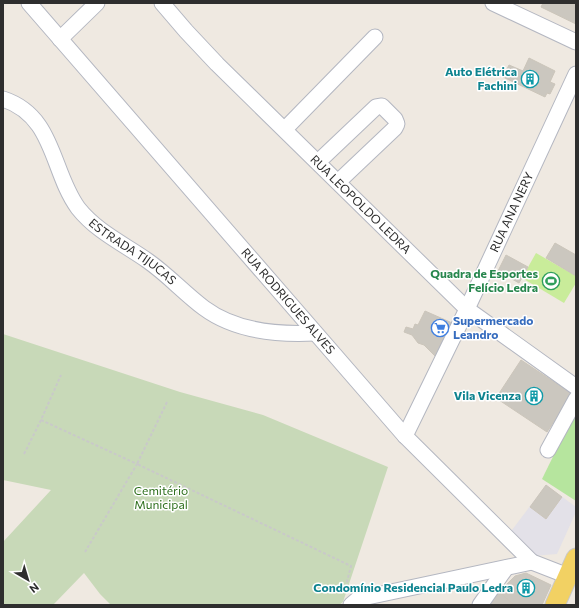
<svg xmlns="http://www.w3.org/2000/svg" width="579" height="608" font-family="Commissioner,sans-serif">
<rect width="100%" height="100%" fill="#efe9e1"/>
<polygon fill="#e3e1e8" points="546,485 576,507 576,512 557,554 533,556 509,534"/>
<polygon fill="#b6e59e" points="576,410 576,501 542,479"/>
<polygon fill="#c8d9b8" points="3,334 180,392 263,415 388,467 343,602 339,605 111,605 100,594 84,573 53,605 3,605 3,542 51,490 3,480"/>
<polygon fill="#c9ec9a" points="536,253 576,276 576,283 564,303 522,278"/>
<g fill="#cbc7bf" stroke="#cbc5ba">
<polygon points="543,3 576,3 576,24 541,7"/>
<polygon points="529,58 555,71 550,82 555,84 550,94 547,93 545,97 503,77 509,65 523,71"/>
<polygon points="555,243 576,255 576,276 546,258"/>
<polygon points="506,255 528,267 519,283 498,271"/>
<polygon points="425,311 459,326 442,355 435,356 424,345 418,343 412,335 404,332 406,327 413,329 415,324 418,325"/>
<polygon points="521,360 572,394 547,432 496,398"/>
<polygon points="546,485 562,497 546,519 530,507"/>
<polygon points="526,573 551,585 542,605 514,605 499,592 515,576"/>
<polygon points="499,592 514,605 488,605"/>
</g>
<g fill="none" stroke-linecap="round" stroke-linejoin="round">
<defs>
<g id="minor">
<path id="s1" d="M29,3L405,436L532,562L568,576"/>
<path id="s2" d="M162,3L186,31L217,64L467,309L576,387"/>
<polyline points="493,3 576,42"/>
<polyline points="60,39 97,3"/>
<path id="s3" d="M3,99C55,116 51,171 78,208C97,232 124,244 148,261C168,275 184,293 204,308C235,331 278,335 315,333"/>
<polyline points="285,129 375,37"/>
<polyline points="318,162 376,107 382,106 395,119 397,124 395,128 338,182"/>
<path id="s4" d="M405,436L467,309L576,74"/>
<polyline points="548,450 576,399"/>
<polyline points="351,605 358,599 532,562"/>
<polyline points="480,605 506,568"/>
</g>
<polyline id="major" points="555,605 576,558"/>
</defs>
<use href="#minor" stroke="#b4b7c1" stroke-width="17"/>
<use href="#major" stroke="#c9c9c9" stroke-width="21"/>
<g stroke="#c9c9c9" stroke-width="2" stroke-dasharray="3 2" stroke-linecap="butt">
<polyline points="167,402 137,464 351,566 344,593"/>
<polyline points="41,420 137,464 85,552"/>
<polyline points="24,454 41,420 61,375"/>
</g>
<use href="#minor" stroke="#fff" stroke-width="15"/>
<use href="#major" stroke="#f2d163" stroke-width="19"/>
</g>
<defs>
<symbol id="building-ring" viewBox="-11 -11 22 22"><circle r="9.5" fill="#fff" stroke="#0f9aa8" stroke-width="1.5"/><path d="M-4-6H4V6H1V3H-1V6H-4ZM-2.5-4.3h1.7v1.8h-1.7ZM.8-4.3h1.7v1.8H.8ZM-2.5-1h1.7V.8h-1.7ZM.8-1h1.7V.8H.8Z" fill="#0f9aa8"/></symbol>
<symbol id="stadium-ring" viewBox="-11 -11 22 22"><circle r="9.5" fill="#fff" stroke="#2e9e5b" stroke-width="1.5"/><path d="M0-5a6.5 5 0 1 0 0 10a6.5 5 0 1 0 0-10ZM-3.5-1.8h7v3.6h-7Z" fill="#2e9e5b"/></symbol>
<symbol id="supermarket-ring" viewBox="-11 -11 22 22"><circle r="9.5" fill="#fff" stroke="#3f7fe0" stroke-width="1.5"/><path d="M-6-5.5h2.5l.6 2H6L4.5 2H-2.5L-4.4-4H-6ZM-1.5 3.2a1.3 1.3 0 1 0 .1 0ZM3 3.2a1.3 1.3 0 1 0 .1 0Z" fill="#3f7fe0"/></symbol>
</defs>
<g fill-rule="evenodd">
<use href="#building-ring" x="520" y="69" width="20" height="20"/>
<use href="#stadium-ring" x="541" y="271" width="20" height="20"/>
<use href="#supermarket-ring" x="430" y="318" width="20" height="20"/>
<use href="#building-ring" x="524" y="386" width="20" height="20"/>
<use href="#building-ring" x="516" y="578" width="20" height="20"/>
</g>
<g text-anchor="middle" stroke-width="3" stroke-linejoin="round" paint-order="stroke">
<g font-size="12" font-weight="bold" fill="#0d838f" stroke="#fff" text-anchor="end">
<text x="517" y="76">Auto Elétrica<tspan x="517" dy="14">Fachini</tspan></text>
<text x="521" y="400">Vila Vicenza</text>
<text x="513" y="592">Condomínio Residencial Paulo Ledra</text>
</g>
<g font-size="12" fill="#2e2e2e" stroke="#fff">
<text dy="4" stroke="none"><textPath href="#s2" startOffset="283">RUA LEOPOLDO LEDRA</textPath></text>
<text dy="4" stroke="none"><textPath href="#s4" startOffset="248">RUA ANA NERY</textPath></text>
<text dy="4" stroke="none"><textPath href="#s3" startOffset="207">ESTRADA TIJUCAS</textPath></text>
<text dy="4" stroke="none"><textPath href="#s1" startOffset="395">RUA RODRIGUES ALVES</textPath></text>
</g>
<g font-size="12" font-weight="bold" fill="#27864d" stroke="#fff" text-anchor="end">
<text x="538" y="278">Quadra de Esportes<tspan x="538" dy="14">Felício Ledra</tspan></text>
</g>
<g font-size="12" font-weight="bold" fill="#366cbe" stroke="#fff" text-anchor="start">
<text x="453" y="325">Supermercado<tspan x="453" dy="14">Leandro</tspan></text>
</g>
<g font-size="12" fill="#2c6e1b" stroke="#fff">
<text x="161" y="495">Cemitério<tspan x="161" dy="14">Municipal</tspan></text>
</g>
</g>
<rect width="579" height="608" fill="none" stroke="#2e2e2e" stroke-width="8"/>
<g transform="translate(28 580) rotate(142)" stroke="#ffffff" stroke-width="3" paint-order="stroke">
<path d="M0-3L7 15L0 10L-7 15Z" fill="#2e2e2e"/>
<text y="-6" font-size="11" font-weight="bold" text-anchor="middle" fill="#2e2e2e">N</text>
</g>
</svg>
